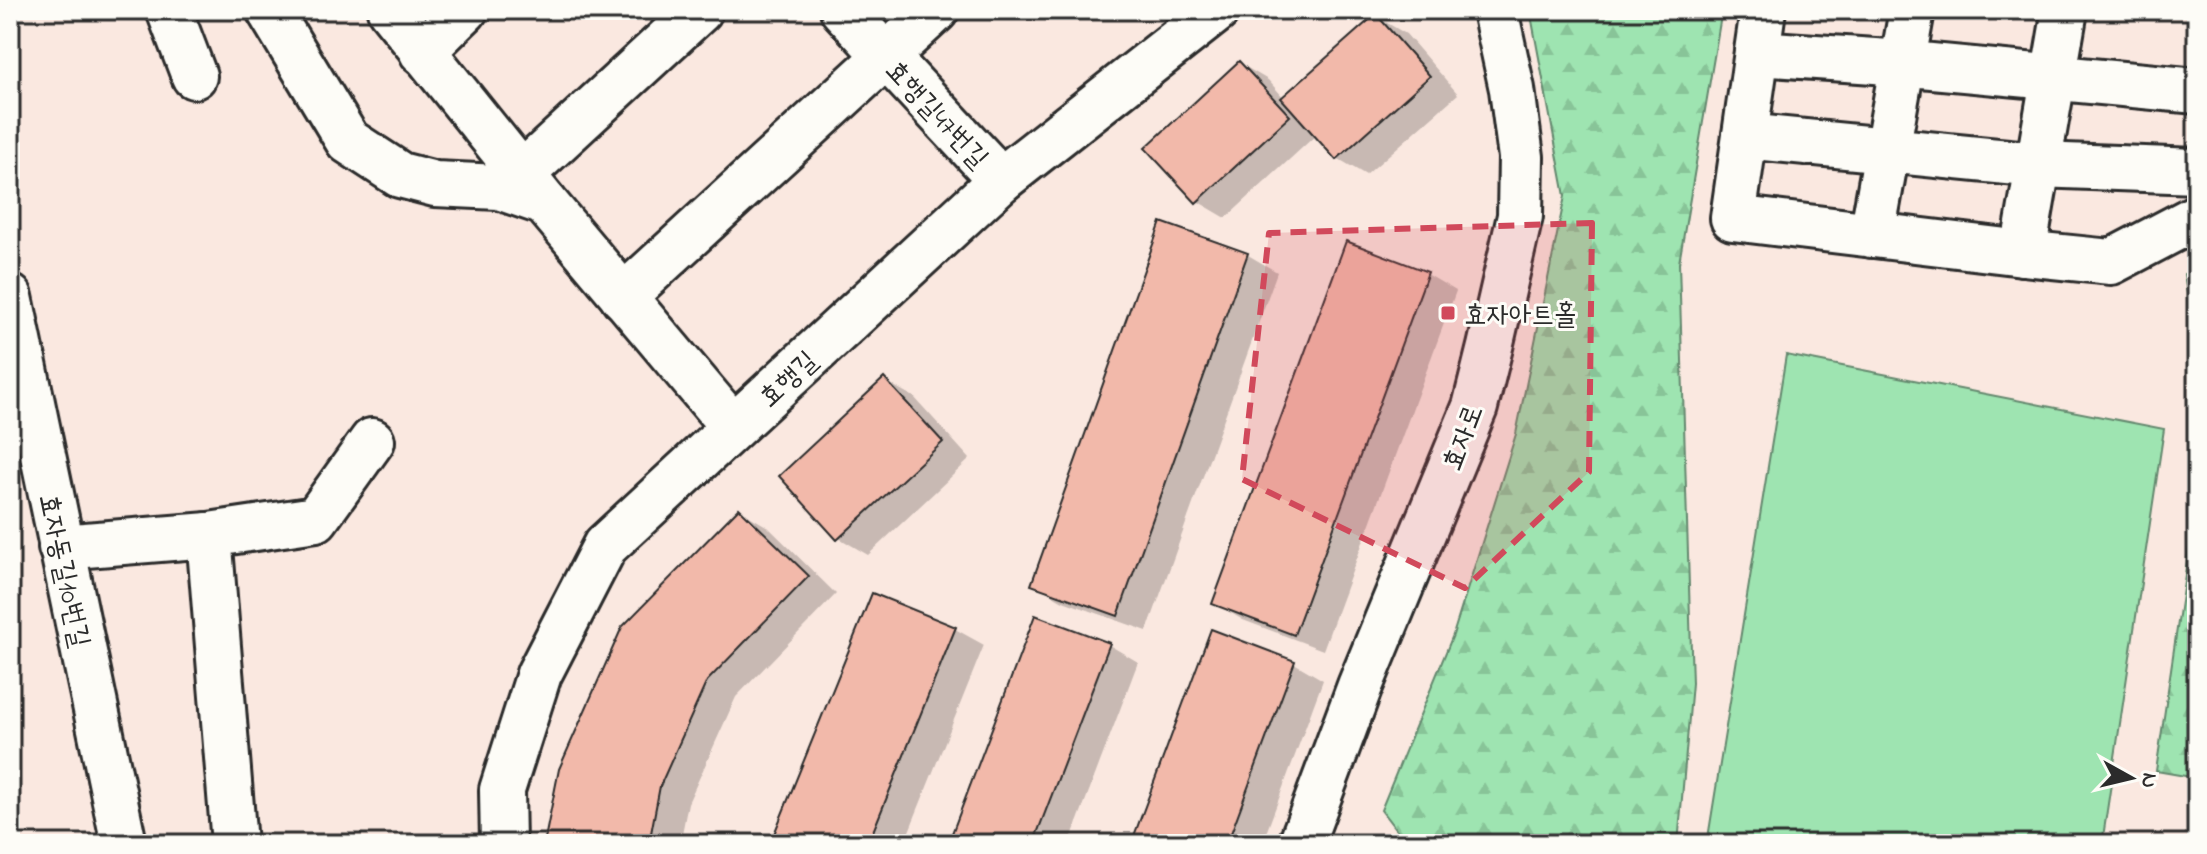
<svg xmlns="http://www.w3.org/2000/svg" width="2207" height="854" font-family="'Indie Flower','Poor Story',sans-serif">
<defs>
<pattern id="forest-firs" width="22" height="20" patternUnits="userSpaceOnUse" patternTransform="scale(2)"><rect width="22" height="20" fill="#9ee4b1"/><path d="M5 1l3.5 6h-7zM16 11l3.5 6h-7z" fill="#88c498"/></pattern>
</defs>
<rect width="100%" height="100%" fill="#fae8e0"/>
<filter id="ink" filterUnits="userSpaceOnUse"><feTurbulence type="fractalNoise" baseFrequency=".0125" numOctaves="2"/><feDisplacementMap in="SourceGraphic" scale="16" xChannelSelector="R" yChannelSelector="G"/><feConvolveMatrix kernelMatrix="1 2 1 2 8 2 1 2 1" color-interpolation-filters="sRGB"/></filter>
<g filter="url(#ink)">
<polygon fill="#9ee4b1" stroke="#64886e" stroke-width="2" points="1786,355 2164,429 2102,844 1707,844"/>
<g fill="url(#forest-firs)" stroke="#64886e" stroke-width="2">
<polygon points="1530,10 1722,10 1679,263 1692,683 1678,844 1407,844 1381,810 1453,635 1516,434 1565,196"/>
<polygon points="2197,268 2197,357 2184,274"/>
<polygon points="2197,493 2197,778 2156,771"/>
</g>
<g fill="#0003">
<polygon points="1377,17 1406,34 1458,94 1366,175 1337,158 1316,135 1226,218 1197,201 1239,63 1268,80 1284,98"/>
<polygon points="1163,225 1248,255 1277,272 1147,631 1063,601 1034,584"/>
<polygon points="1427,274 1456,291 1323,650 1243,620 1214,603"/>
<polygon points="885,381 914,397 970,459 868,555 839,538"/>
<polygon points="739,510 768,527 836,594 736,697 688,803 680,844 546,844"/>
<polygon points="873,595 955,629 984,645 904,844 772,844"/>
<polygon points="1212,632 1294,663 1323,680 1262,844 1133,844"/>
<polygon points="1109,645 1138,662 1069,844 950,844"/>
</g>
<g fill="#f2b9aa" stroke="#2b2b2b" stroke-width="2">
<polygon points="1376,14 1430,76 1336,160 1281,98"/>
<polygon points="1239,61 1290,116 1196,203 1145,148"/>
<polygon points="1161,222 1248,253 1118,616 1031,585"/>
<polygon points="1346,241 1428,272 1294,635 1212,604"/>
<polygon points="884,378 943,442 837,540 779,476"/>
<polygon points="739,508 809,576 707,681 660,786 649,844 544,844 559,769 622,627"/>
<polygon points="872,593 956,627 868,844 770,844"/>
<polygon points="1035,615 1110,643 1033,844 948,844"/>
<polygon points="1211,629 1295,661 1227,844 1131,844"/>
</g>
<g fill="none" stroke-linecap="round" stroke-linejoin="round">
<defs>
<g id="minor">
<polyline points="169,10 194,76"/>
<polyline points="269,10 348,141 400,175 435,184 499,187 545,203 733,427"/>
<polyline points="390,10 545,203"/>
<polyline points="843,10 1001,180"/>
<polyline points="1763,10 1733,218 2023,253 2111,262 2197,217"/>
<polyline points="422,52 465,10"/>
<polyline points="1757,53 1889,62 2197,91"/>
<polyline points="1745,136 2038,165 2197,171"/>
<polyline points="521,175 700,10"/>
<polyline points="1872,235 1912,10"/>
<polyline points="2023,253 2065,10"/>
<polyline points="10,297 124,844"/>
<polyline points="623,297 936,10"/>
<polyline points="209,535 234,844"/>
<polyline points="61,547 209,535 316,519 372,441"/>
<polyline points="503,844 502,790 539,674 605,546 1001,180 1217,10"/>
<polyline points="1301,844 1360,686 1475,407 1490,347 1520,216 1521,157 1512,89 1495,10"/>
</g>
</defs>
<use href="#minor" stroke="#2b2b2b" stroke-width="50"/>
<use href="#minor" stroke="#fdfcf7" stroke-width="44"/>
</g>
</g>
<path fill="#d1495b" fill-opacity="0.2" stroke="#d1495b" stroke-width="6" stroke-dasharray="16 10" stroke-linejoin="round" d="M1592,223L1589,472L1465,588L1242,479L1269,233Z"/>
<rect fill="#d1495b" stroke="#fdfcf7" stroke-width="3" x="1440" y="305" width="16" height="16" rx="4"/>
<g text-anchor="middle" stroke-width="6" stroke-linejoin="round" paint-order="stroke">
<g font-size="28" fill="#2b2b2b" stroke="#fdfcf7">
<text transform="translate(938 113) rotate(47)" y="10">효행길47번길</text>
<text transform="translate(787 378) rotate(-43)" y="10">효행길</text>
<text transform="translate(1461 437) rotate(-69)" y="10">효자로</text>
<text transform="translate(66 570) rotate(78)" y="10">효자동길10번길</text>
</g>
<g font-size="28" fill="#2b2b2b" stroke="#fdfcf7" text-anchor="start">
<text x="1464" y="323">효자아트홀</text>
</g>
</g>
<rect width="2207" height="854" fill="none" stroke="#fdfcf7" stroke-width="40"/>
<rect x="20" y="20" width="2167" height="814" fill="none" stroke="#2b2b2b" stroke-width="3" filter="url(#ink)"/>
<g transform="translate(2131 778) rotate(98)" stroke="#fdfcf7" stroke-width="6" paint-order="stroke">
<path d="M0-6L14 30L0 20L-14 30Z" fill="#2b2b2b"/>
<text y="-12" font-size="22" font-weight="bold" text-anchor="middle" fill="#2b2b2b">N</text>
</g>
</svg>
